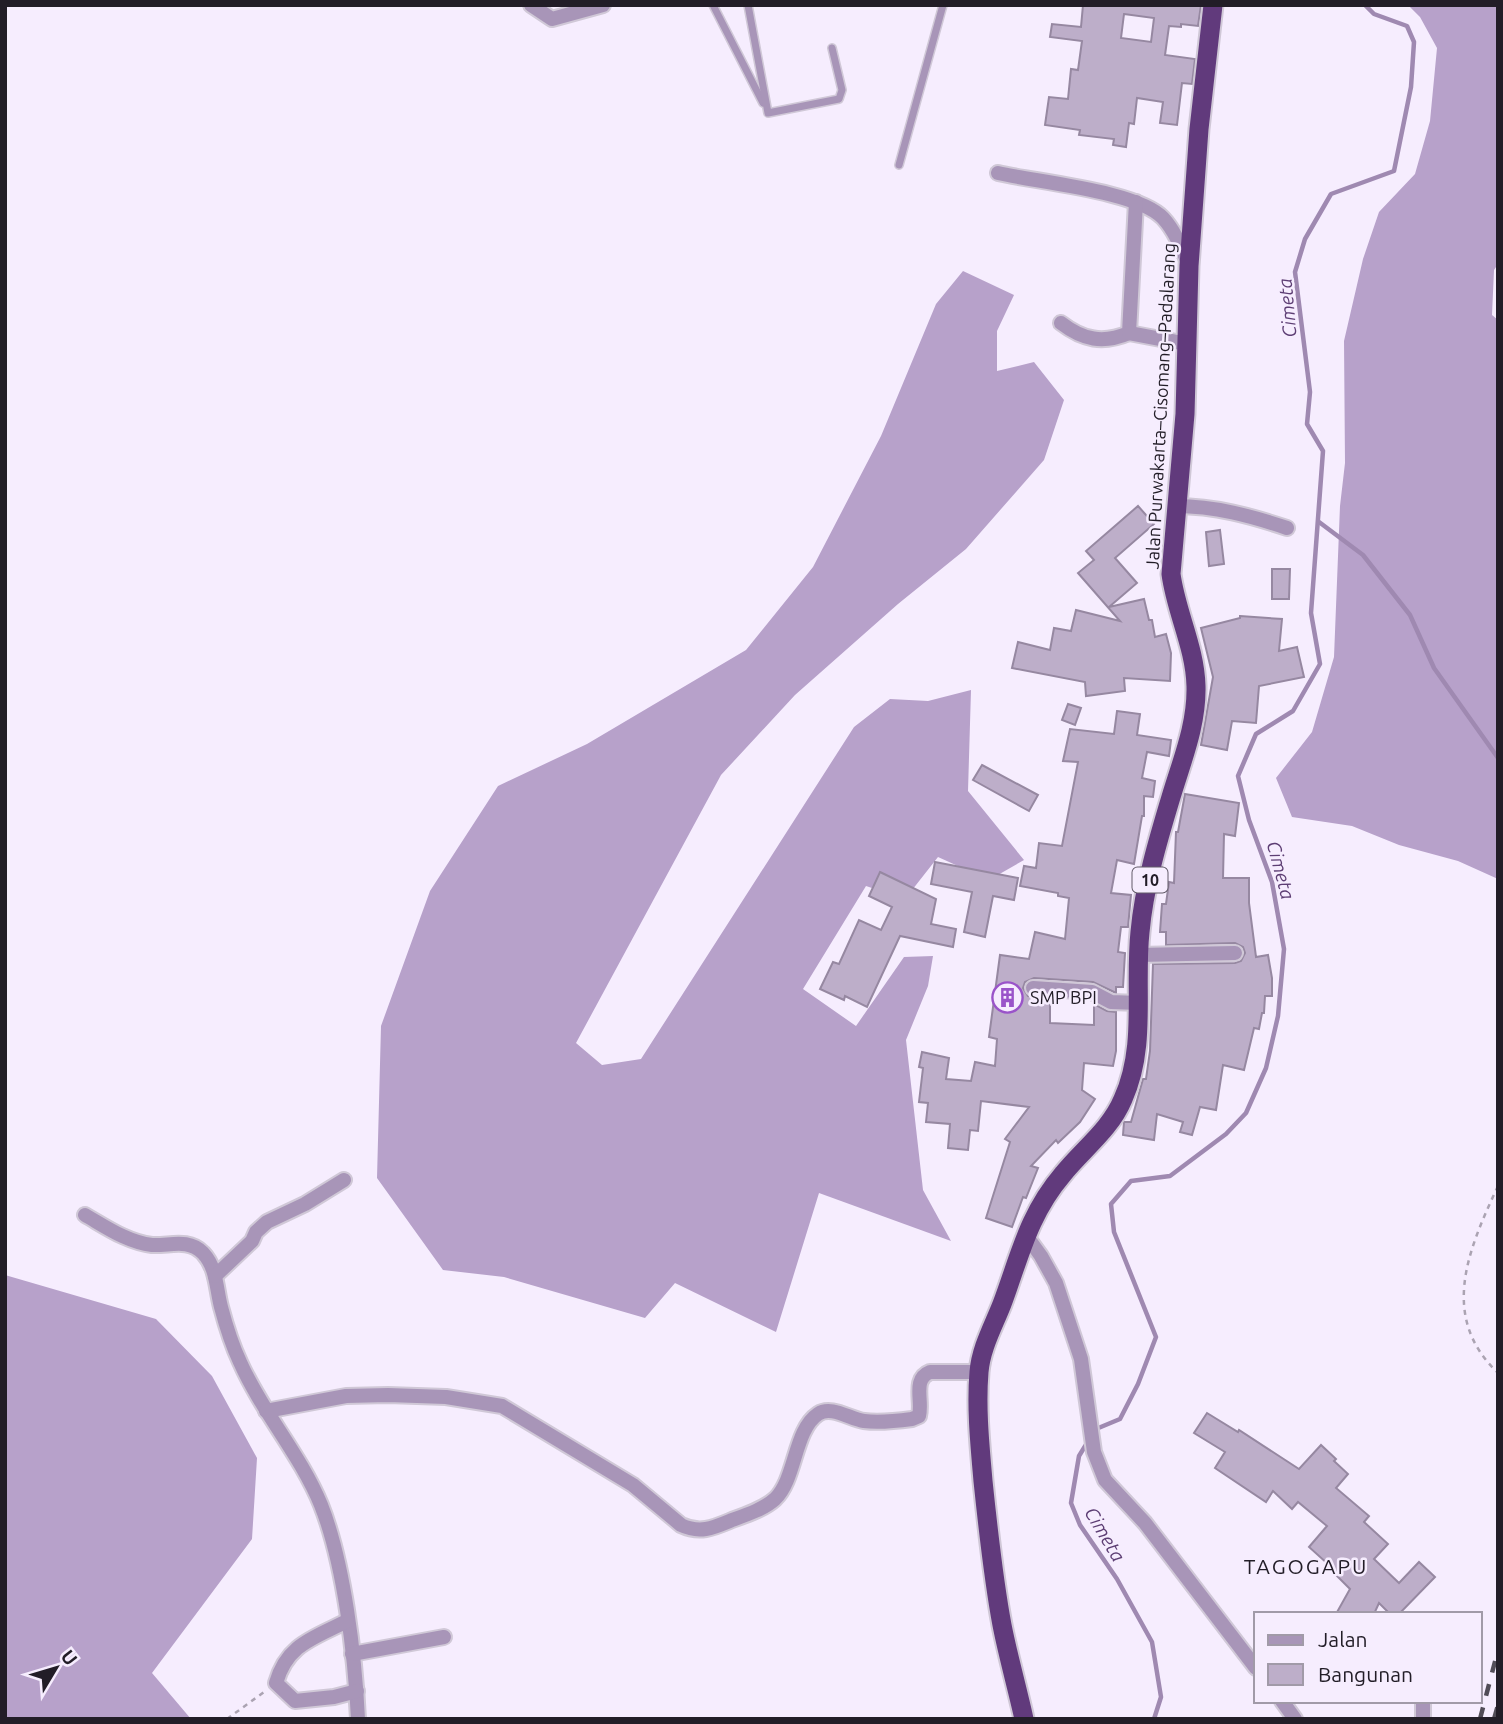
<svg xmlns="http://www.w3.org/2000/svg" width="1503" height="1724" font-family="Ubuntu,sans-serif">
<rect width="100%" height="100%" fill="#f6edfe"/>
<g fill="#b7a1ca">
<polygon points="1408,5 1498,5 1498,264 1494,270 1492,315 1498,320 1498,879 1458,861 1399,845 1352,826 1292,817 1276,778 1312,732 1334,657 1340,506 1345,463 1344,341 1363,259 1379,212 1415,174 1430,121 1437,48 1420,17"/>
<polygon points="963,271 1014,295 997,331 997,371 1034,362 1064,400 1044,460 966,549 898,604 795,695 721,775 576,1043 602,1065 641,1059 854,727 890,699 928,701 971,690 968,791 1024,860 989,880 938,857 905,899 866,886 803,989 856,1026 904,957 933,956 928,986 906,1040 923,1190 951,1241 819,1193 776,1332 675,1283 645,1318 504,1277 443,1270 377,1178 381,1026 430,891 498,786 587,744 746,650 813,567 881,436 936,304"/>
<polygon points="5,1275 156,1319 212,1376 257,1458 252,1539 152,1673 191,1719 5,1719"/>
</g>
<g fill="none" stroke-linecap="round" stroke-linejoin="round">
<g stroke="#9f89b1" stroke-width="4.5">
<polyline points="1319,522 1363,555 1410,615 1434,668 1498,758"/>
<polyline points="1096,1429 1120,1419 1138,1384 1156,1337 1114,1232 1111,1204 1131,1181 1170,1176 1226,1134 1246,1113 1266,1068 1278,1016 1284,949 1272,882 1249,820 1238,776 1256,734 1293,711 1320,664 1311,613 1323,451 1307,424 1310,392 1295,272 1305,239 1331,194 1394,171 1411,87 1414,42 1407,26 1374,14 1365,5"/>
<polyline points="1087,1443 1079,1456 1071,1503 1080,1525 1117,1579 1152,1642 1161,1697 1154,1719"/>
</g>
</g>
<g fill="#bdaec9" stroke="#9688a1" stroke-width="2" fill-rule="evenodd">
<path d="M1083,5H1201L1198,26L1181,24V27L1169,26L1165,55L1195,59L1192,84L1182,83L1177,125L1160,123L1163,102L1137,98L1134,124L1129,123L1126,147L1113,145L1114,139L1079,135L1080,130L1045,125L1049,97L1068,99L1071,69L1078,70L1082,41L1050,37L1052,24L1081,27ZM1124,14L1154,18L1151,42L1121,38Z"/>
<polygon points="1138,506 1154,524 1115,558 1137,583 1109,607 1144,599 1149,620 1152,620 1155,637 1166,634 1171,653 1170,681 1124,678 1125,691 1086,696 1085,682 1012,668 1018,642 1050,650 1054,628 1071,631 1076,610 1120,621 1078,573 1094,560 1086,551"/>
<polygon points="1220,530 1224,564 1209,566 1206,532"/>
<polygon points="1272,569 1290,569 1289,599 1272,599"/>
<polygon points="1240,616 1282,619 1279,651 1297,647 1304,677 1259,686 1256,723 1232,721 1227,750 1201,745 1213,677 1201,628 1240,618"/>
<polygon points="1068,704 1081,708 1075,725 1062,720"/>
<polygon points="1117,711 1140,714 1137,735 1171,740 1169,756 1147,752 1142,778 1155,781 1153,797 1144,796 1144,816 1142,816 1134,864 1117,860 1111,893 1131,895 1128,927 1121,927 1118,952 1125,953 1123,987 1116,987 1116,993 1114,992 1093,982 1034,978 1025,982 1023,988 1028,996 1050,999 1050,1023 1094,1025 1094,1004 1107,1011 1116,1012 1116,1051 1113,1066 1084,1063 1082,1090 1095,1099 1080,1122 1058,1143 1056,1140 1031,1166 1038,1168 1026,1198 1023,1197 1012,1227 986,1218 1010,1142 1005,1139 1029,1107 981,1101 978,1131 970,1130 968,1150 948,1148 950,1124 926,1122 928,1103 919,1102 923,1068 919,1067 922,1052 949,1058 946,1079 971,1081 975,1062 995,1066 997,1039 989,1037 1000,955 1029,959 1035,932 1065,939 1069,898 1058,896 1058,893 1020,886 1024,866 1036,868 1039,843 1062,846 1078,762 1063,761 1070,729 1114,734"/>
<polygon points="982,765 1038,795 1029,811 973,780"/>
<polygon points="1185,794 1239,803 1235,836 1224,834 1223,878 1249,878 1249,903 1256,957 1268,955 1272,978 1272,996 1265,996 1264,1013 1262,1013 1259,1029 1254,1028 1244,1070 1223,1065 1216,1110 1200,1107 1192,1135 1180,1132 1183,1122 1157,1114 1154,1140 1123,1135 1124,1122 1131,1122 1143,1079 1146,1079 1150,1051 1153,964 1235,963 1241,961 1245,953 1243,947 1235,943 1166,945 1166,932 1160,932 1162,904 1166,904 1169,882 1174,883 1176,832 1178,832"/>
<polygon points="935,862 1018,878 1014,900 993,896 985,937 964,932 972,892 931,884"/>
<polygon points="880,872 936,899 931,924 956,929 953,947 900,936 867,1007 845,996 844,1000 820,989 833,962 839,964 859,920 881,930 892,907 869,896"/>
<polygon points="1207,1413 1238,1432 1239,1430 1299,1469 1321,1445 1336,1459 1334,1461 1348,1474 1336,1488 1369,1516 1364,1522 1388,1544 1374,1559 1399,1583 1419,1562 1435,1577 1399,1614 1390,1614 1379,1603 1374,1614 1336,1614 1350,1589 1337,1576 1339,1574 1309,1547 1327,1526 1298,1502 1292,1509 1273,1491 1266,1502 1215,1468 1225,1452 1194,1433"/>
</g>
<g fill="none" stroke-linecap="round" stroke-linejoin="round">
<defs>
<g id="service">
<polyline points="713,5 763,103"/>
<polyline points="748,5 768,113 839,99 842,90 832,48"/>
<polyline points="899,165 943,5"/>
</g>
<g id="minor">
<polyline points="531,5 552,19 603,5"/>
<path d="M998,173C1036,182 1138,191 1163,218C1175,231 1182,249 1189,265"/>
<path d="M1061,323C1083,340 1103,344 1129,333L1136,202"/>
<polyline points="1129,333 1187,344"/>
<path d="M1176,506C1215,506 1251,516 1287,528"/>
<polyline points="1138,955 1235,953"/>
<polyline points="1033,988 1092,992 1111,1002 1139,1003"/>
<path d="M85,1215C106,1227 127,1242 152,1245C170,1246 188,1238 203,1253C217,1268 216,1288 221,1307C226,1326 232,1345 240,1362C262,1412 300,1454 321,1505C344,1563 355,1656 358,1719"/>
<polyline points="1025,1234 1041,1256 1056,1283 1081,1359 1094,1452 1105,1480 1145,1523 1256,1668"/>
<polyline points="215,1276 252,1241 256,1232 267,1222 305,1204 344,1180"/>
<path d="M266,1411L346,1396L388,1395L446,1397L502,1406L633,1485L681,1525C700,1534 713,1528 732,1520C746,1515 764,1509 775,1499C796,1479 794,1430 818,1414C831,1405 850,1419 864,1421C879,1423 897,1421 912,1419L919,1416C923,1401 912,1379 930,1372H979"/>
<path d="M347,1621C314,1638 287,1644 276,1683L295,1701L334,1697L357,1691"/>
<polyline points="352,1654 444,1637"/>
<polyline points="1282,1701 1295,1719"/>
<polyline points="1423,1701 1423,1719"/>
</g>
<path id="trunk" d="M1024,1719C1017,1687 1008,1656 1002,1625C993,1577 988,1529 983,1481C980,1446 976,1408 979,1372C981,1348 993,1327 1002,1304C1020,1256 1028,1215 1063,1174C1083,1149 1110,1130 1123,1099C1147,1046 1134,988 1140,932C1144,887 1158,840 1171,797C1182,760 1197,725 1196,686C1195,647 1176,612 1171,574L1185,414L1189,266L1199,129L1213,5"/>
</defs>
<use href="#service" stroke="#d0c8d7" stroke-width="10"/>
<use href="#minor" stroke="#d0c8d7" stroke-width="18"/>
<use href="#trunk" stroke="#d0c8d7" stroke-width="23"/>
<g stroke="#aba3b2" stroke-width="2.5" stroke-dasharray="5 5" stroke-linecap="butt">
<path d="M1498,1186C1468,1250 1439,1317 1498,1373"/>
<polyline points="227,1719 264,1692"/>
</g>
<use href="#service" stroke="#a895b8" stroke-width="7"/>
<use href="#minor" stroke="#a895b8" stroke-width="14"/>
<use href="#trunk" stroke="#613a7c" stroke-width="19"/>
<g stroke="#514c57" stroke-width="4.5" stroke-dasharray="12 12" stroke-linecap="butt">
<polyline points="1480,1719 1498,1650"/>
<polyline points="1494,1719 1498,1705"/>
</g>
</g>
<defs>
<symbol id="building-ring" viewBox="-11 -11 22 22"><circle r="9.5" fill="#f6edfe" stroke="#9a54c9" stroke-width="1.5"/><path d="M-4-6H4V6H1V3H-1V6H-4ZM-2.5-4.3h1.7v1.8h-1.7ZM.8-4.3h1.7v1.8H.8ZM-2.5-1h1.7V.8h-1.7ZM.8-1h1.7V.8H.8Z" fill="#9a54c9"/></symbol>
</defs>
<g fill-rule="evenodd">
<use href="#building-ring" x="990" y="980" width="35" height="35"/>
</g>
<g text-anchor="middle" stroke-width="5" stroke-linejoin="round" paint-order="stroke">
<rect fill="#f6edfe" stroke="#625b68" stroke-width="2" x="1132.5" y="867.5" width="35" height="25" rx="5"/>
<g font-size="16" font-weight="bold" fill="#221d27">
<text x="1150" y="886">10</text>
</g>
<g font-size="18" fill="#221d27" stroke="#f6edfe">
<text transform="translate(1161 406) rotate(-87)" y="6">Jalan Purwakarta–Cisomang–Padalarang</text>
</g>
<g font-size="18" fill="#221d27" stroke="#f6edfe" text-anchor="start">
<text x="1030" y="1004">SMP BPI</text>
</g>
<g font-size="19" font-style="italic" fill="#5d3e74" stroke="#f6edfe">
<text transform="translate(1287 308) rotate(-95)" y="7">Cimeta</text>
<text transform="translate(1281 870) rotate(75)" y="7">Cimeta</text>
<text transform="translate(1105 1534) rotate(59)" y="7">Cimeta</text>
</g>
<g font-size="21" letter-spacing="2" fill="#221d27" stroke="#f6edfe">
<text x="1306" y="1574">TAGOGAPU</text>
</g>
</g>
<rect width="1503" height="1724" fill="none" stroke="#221d27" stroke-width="14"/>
<rect x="1254" y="1612" width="228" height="91" fill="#f6edfe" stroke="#a19aa8" stroke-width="2"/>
<rect x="1268" y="1635" width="35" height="10" fill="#a895b8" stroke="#a19aa8" stroke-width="2"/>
<text x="1318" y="1647" font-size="21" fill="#221d27">Jalan</text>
<rect x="1268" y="1664" width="35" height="21" fill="#bdaec9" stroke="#a19aa8" stroke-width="2"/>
<text x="1318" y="1682" font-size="21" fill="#221d27">Bangunan</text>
<g transform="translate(56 1668) rotate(52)" stroke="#f6edfe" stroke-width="5" paint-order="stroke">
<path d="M0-5L12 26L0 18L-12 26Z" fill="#221d27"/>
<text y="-10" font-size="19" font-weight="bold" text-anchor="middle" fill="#221d27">U</text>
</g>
</svg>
